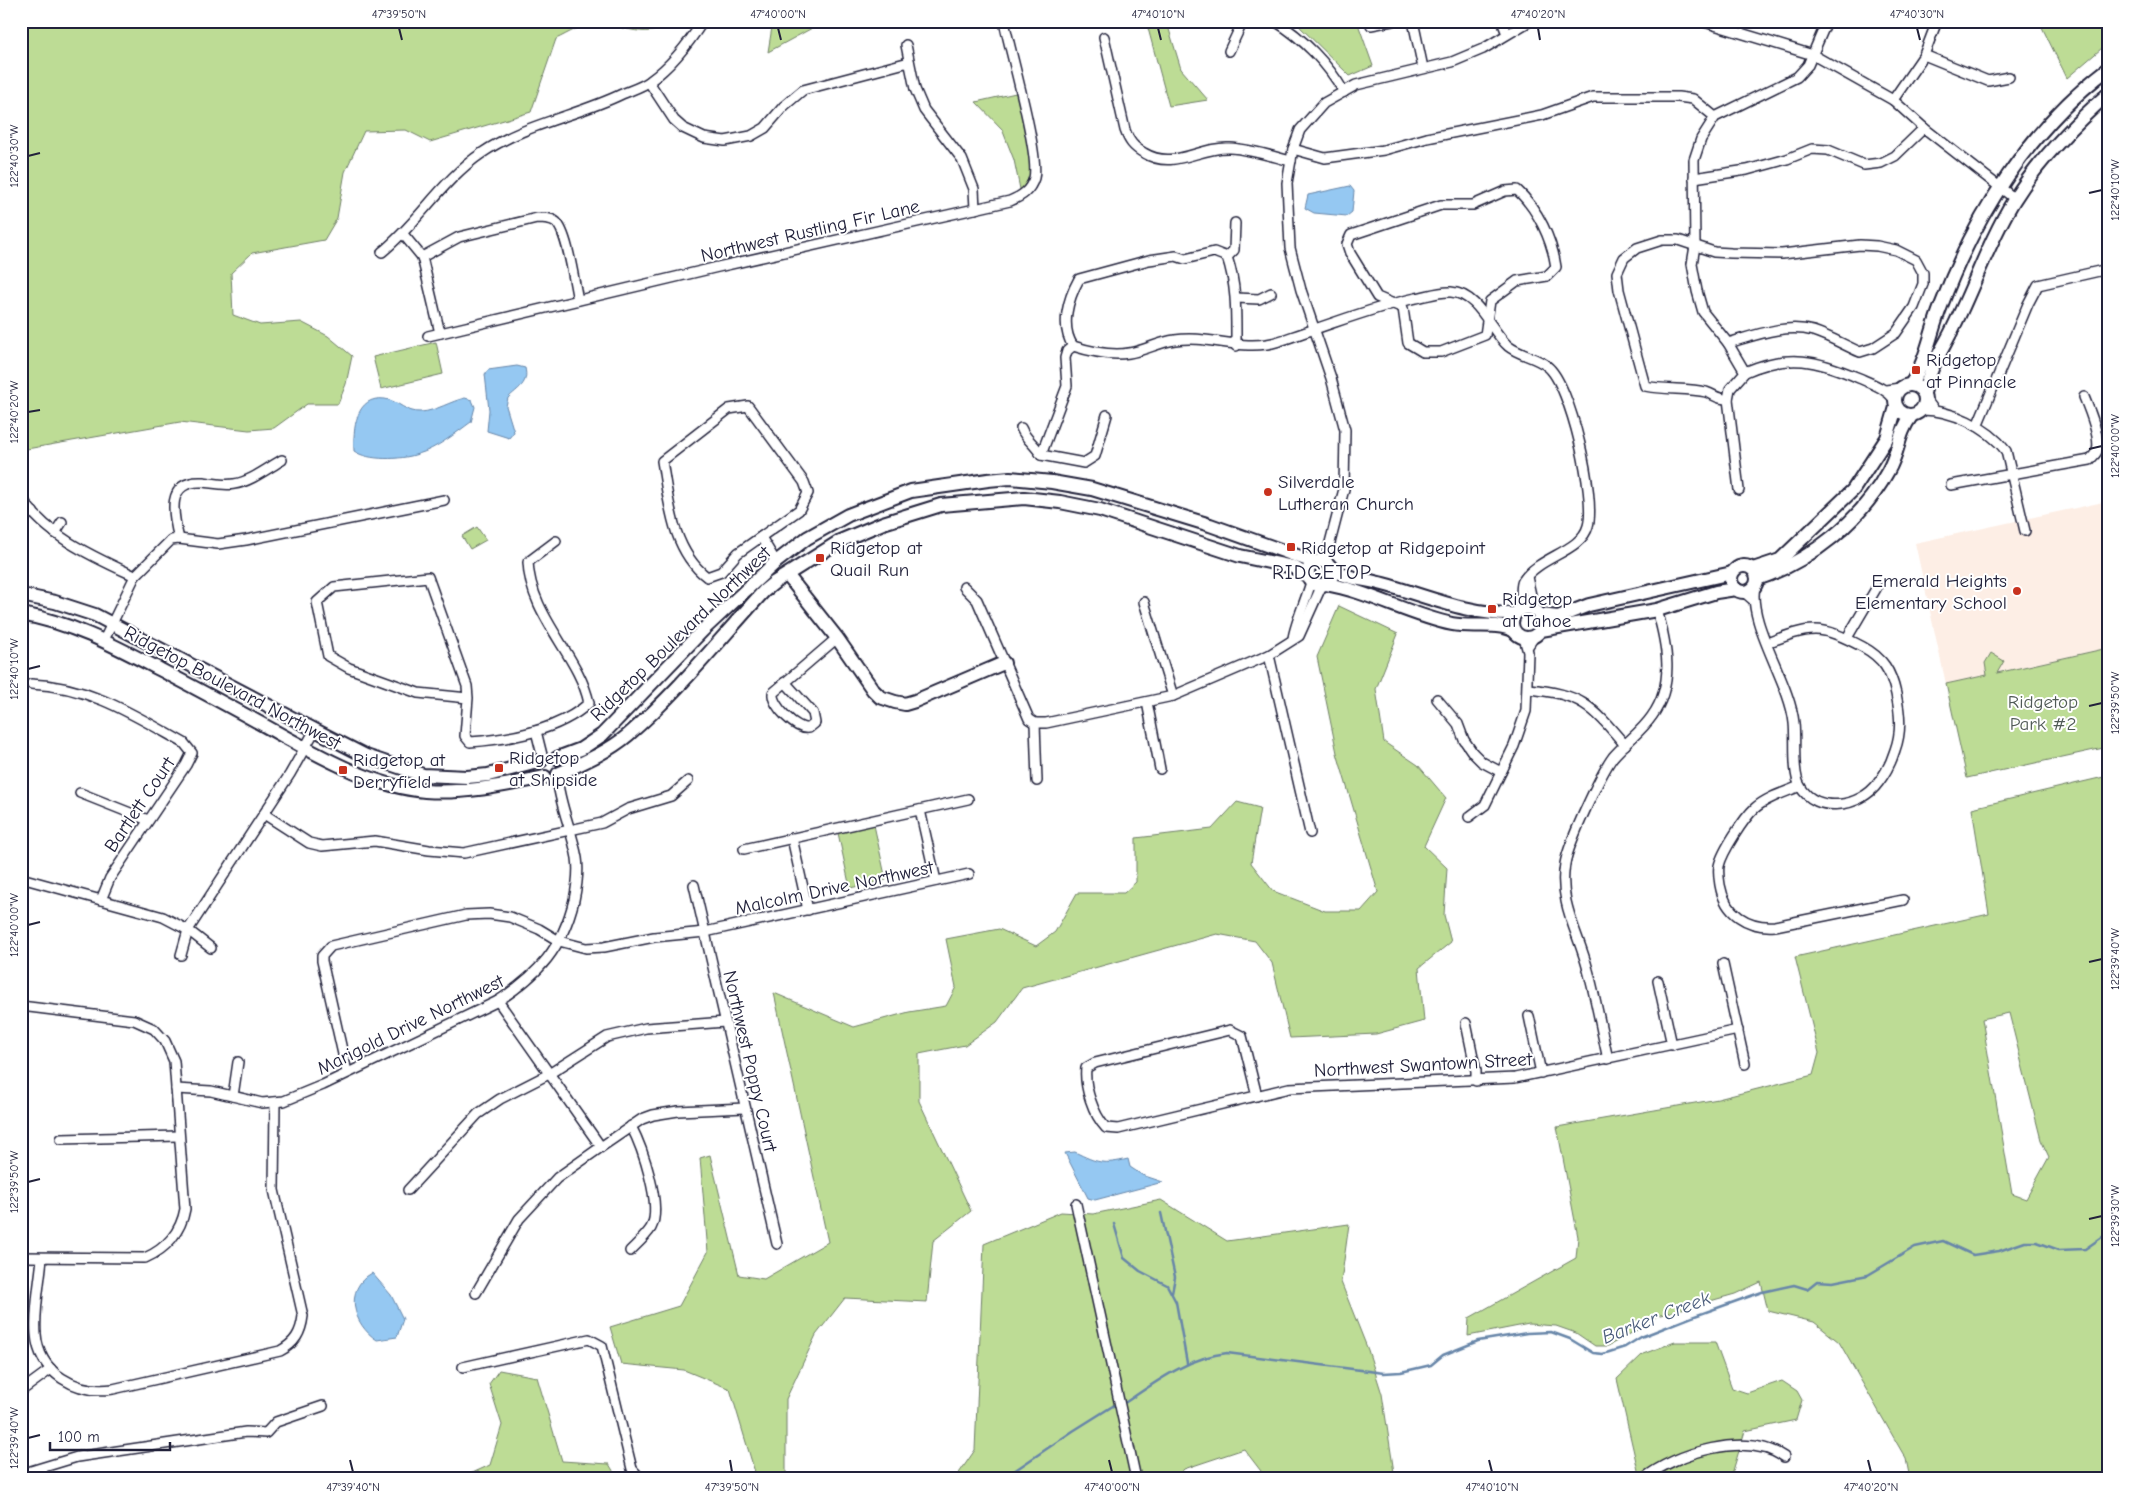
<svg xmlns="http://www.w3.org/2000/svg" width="2129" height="1500" font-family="'Comic Neue',sans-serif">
<rect width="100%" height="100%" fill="#fff"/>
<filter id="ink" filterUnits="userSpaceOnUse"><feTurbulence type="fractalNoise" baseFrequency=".02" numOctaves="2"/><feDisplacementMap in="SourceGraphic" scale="10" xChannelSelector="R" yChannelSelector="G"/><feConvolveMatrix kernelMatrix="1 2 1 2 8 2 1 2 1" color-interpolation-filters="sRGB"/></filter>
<g filter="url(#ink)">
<polygon fill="#fdeee5" points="2108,501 2108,648 1946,684 1915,543"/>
<g fill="#bddc95" stroke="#707f68" fill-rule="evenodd">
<path d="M21,21H673C649,42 623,25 596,23C584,23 567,34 556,39L531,112L430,142L406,130L364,131L345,172L337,218L324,240L252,253L231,273L233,315L260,325L301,322L328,336L352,356L346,384L338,404H307L274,428L249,430L180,422L21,450Z"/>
<polygon points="773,21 825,21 768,52"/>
<polygon points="1146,21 1192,21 1192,23 1168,26 1181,69 1208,100 1169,106"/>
<polygon points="1294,21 1357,21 1373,66 1350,76"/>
<polygon points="2039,21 2108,21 2108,43 2067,78"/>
<polygon points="1020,92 1035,171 1021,194 1014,160 1002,129 976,102"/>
<polygon points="436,342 443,374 381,389 373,357"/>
<polygon points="477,527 486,540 470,549 462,536"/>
<polygon points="1339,606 1398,634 1376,689 1384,742 1418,765 1446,798 1424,846 1447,868 1444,915 1451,942 1419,968 1424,1021 1376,1034 1290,1038 1272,963 1255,941 1217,934 1022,988 997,1022 965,1045 919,1054 919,1101 971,1211 933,1241 927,1302 845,1298 816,1335 786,1399 786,1476 795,1479 757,1479 730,1389 684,1370 621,1364 610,1327 679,1306 708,1252 700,1158 710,1155 739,1275 764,1279 828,1242 774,993 854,1027 909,1012 946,1006 956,987 946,939 999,929 1036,946 1055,932 1077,893 1124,893 1136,882 1136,838 1212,829 1237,802 1260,808 1251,863 1273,891 1325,911 1361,911 1378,892 1337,753 1317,657"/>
<polygon points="2108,648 2108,747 1967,778 1946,684 1987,675 1985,663 1991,653 2004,661 1997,673"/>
<path d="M2108,776V1479H1910L1906,1459L1839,1342L1814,1322L1768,1311L1761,1282L1735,1294L1657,1316L1639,1329L1608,1346H1595L1576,1333L1556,1326L1529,1324L1468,1336L1469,1318L1576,1258L1578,1237L1557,1127L1718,1099L1813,1075L1819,1053L1795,957L1989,914L1972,808ZM2009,1013L2041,1140L2049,1157L2026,1199L2012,1194L1982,1019Z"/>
<polygon points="874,825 886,880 850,888 838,833"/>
<polygon points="1161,1200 1227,1241 1349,1224 1341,1282 1368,1350 1382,1394 1395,1479 1267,1479 1244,1449 1184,1469 1175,1479 955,1479 975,1450 984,1244 1061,1212 1093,1214"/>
<polygon points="1675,1342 1715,1342 1732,1388 1747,1393 1782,1381 1797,1391 1802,1400 1796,1420 1745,1431 1732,1474 1733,1479 1640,1479 1617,1379 1643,1354"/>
<polygon points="499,1370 537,1377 562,1461 609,1464 618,1479 459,1479 490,1465 502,1425 489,1384"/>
</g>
<g fill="#95c8f2" stroke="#6786a9">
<polygon points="1350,186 1354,191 1352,212 1347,216 1314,213 1305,208 1308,195"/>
<path d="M517,366L525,368C529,384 518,388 508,398L506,406L514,432L509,438L487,431L489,410L485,374L488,370Z"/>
<path d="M465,398L472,400L475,407L471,422C456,433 436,449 418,454C401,460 368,461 354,451C353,430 355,395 385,399C399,401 406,413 421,412C436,411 451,401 465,398Z"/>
<path d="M1075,1152C1097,1163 1104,1165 1128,1159L1130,1167L1142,1175L1163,1182L1095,1200L1088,1198L1065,1153Z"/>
<path d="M372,1273L391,1295L403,1319L397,1337L377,1340C353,1325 343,1289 372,1273Z"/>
</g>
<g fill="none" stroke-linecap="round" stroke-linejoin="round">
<g stroke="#6786a9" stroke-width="2.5">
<polyline points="1161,1213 1175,1277 1172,1293"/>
<polyline points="1114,1224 1124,1258 1140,1271 1167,1285 1176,1302 1187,1363"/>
<path d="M1126,1402C1157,1381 1189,1357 1227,1353L1384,1373L1401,1372L1431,1365L1443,1355L1478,1341L1527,1333L1551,1332L1570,1339L1593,1353L1603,1354L1625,1347L1641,1337L1692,1317L1762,1292L1794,1285L1807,1289L1817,1281L1833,1282L1868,1275L1915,1247L1943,1241L1973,1255L1999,1251L2025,1242H2037L2059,1250L2085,1249L2108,1233"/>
<polyline points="999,1479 1014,1471 1073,1431 1116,1404"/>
</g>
<defs>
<g id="street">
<path d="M1275,21C1303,38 1328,64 1344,92"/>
<polyline points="1413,21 1423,68"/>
<polyline points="1502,21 1507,34"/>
<polyline points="1701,21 1813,55 1893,100 1924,128 2015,199"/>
<polyline points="1371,25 1392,21"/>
<path d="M1104,37L1125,130C1129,141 1133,147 1144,153C1174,171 1200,146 1230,148C1250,149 1271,156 1291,161"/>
<polyline points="906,45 915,89 924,110 962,159 974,189 975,209"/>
<polyline points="1229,51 1243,21"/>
<polyline points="1924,55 1988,81 2009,77"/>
<polyline points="649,82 674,120 683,128 704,138 725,141 751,136 765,128 784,106 803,90 909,62"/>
<polyline points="1893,100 1924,55 1937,21"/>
<polyline points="1293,149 1325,158 1384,150 1427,138 1542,115 1593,97 1678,97 1693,99 1715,117"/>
<polyline points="1694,178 1747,170 1787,159 1812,149 1828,150 1864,165 1881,163 1895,156 1924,128"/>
<path d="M1517,190C1538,209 1552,240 1556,267L1547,276L1517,281L1490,301L1485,335L1441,352H1423L1408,343L1403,308L1377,297L1350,253L1347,244L1351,235L1441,205H1473L1505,191Z"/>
<polyline points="403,234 422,257 440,333"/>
<path d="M382,252C419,222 442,180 482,153C524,124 577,116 622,94C631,90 642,87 650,81C671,66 689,43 703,21"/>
<path d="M422,257L459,237L537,218C544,218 551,218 556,222C568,233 574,283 578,300"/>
<polyline points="1227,257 1234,250 1235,223"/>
<polyline points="1236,298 1259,299 1271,293"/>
<path d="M428,336L718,267L1010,201C1022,196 1030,191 1034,178C1040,155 1010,51 1004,21"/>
<path d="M1728,343C1753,336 1786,323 1813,331C1829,336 1844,345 1860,352L1873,348L1896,333L1914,307L1923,284V273L1916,260L1896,250L1877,246L1860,245L1782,254L1731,253L1714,252L1678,240H1662L1637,248L1624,258L1617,273L1619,290L1645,386C1664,390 1689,388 1706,392C1716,395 1715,399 1728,399"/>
<path d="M1073,346C1089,351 1112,356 1129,353C1144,351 1159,342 1175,340C1205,335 1236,349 1267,344C1281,342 1295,335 1309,331C1345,319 1379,306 1416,298C1427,296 1440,291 1451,292C1479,294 1490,330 1508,346C1519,355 1536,357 1547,366C1571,384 1596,498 1588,526C1581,552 1539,556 1523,581C1519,587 1523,601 1521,609"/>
<path d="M1073,346C1060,326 1068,299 1079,279L1149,260L1176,256L1185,259L1214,252L1227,257C1237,286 1236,315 1236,346"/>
<path d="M1745,372C1789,353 1817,360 1859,378C1873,384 1885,388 1895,400"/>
<polyline points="1886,390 1900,388"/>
<polyline points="1925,398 1934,410"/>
<path d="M748,406L804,482L808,493L799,510L738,553L721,572L707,577C672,550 669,502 662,461L729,409Z"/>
<path d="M1920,410C1950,409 1988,427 2006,451L2025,531"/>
<polyline points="1977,426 2028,304 2038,285 2108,269"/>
<path d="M1021,428C1026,440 1035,444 1041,455L1084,463L1095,456L1107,415"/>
<polyline points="1041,455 1067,386 1065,358 1067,351 1073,346"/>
<path d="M1951,485L2090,460C2092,457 2096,454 2097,451C2101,437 2089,409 2084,397"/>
<polyline points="1739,490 1728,399 1730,389 1745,372 1728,343 1703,312 1697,291 1692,264 1695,246 1694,160 1701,139 1715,117 1797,77 1808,65 1827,21"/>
<path d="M21,496C43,535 96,558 135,576"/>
<polyline points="21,518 33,512"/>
<polyline points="55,533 62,522"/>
<polyline points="761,537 776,562"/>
<path d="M179,539C173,515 165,480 203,482C213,483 224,486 234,484C250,482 268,468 282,460"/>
<polyline points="1325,562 1344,489 1345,430 1331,378 1301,290 1290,248 1287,183 1293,149 1300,130 1324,103 1356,85 1452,62 1483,49 1530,21"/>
<polyline points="1527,577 1534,609"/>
<path d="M1755,586C1747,623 1790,682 1794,723C1796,740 1792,772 1800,786C1816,815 1861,807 1878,783C1885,774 1892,760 1895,750C1902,731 1900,713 1896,694C1891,671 1883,658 1863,647C1820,624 1811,626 1767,643"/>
<polyline points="964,587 977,600 1029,719 1035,723 1046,723 1173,696 1269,655 1299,636 1322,585"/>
<polyline points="1744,592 1752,599"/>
<polyline points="1144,602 1173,696"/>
<polyline points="1847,638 1877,587"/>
<path d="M1293,639C1292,632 1308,594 1311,582"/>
<polyline points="104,640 135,576 171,540 179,539 218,544 246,540 444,500"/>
<polyline points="1528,646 1534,637"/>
<polyline points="1269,655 1310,833"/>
<path d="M785,682L813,713L815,723L809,728C797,731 771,705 773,693L837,638"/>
<path d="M31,684C90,686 134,715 184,743L192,753L186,765L110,878L101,900"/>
<path d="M1528,689C1582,694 1591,705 1625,745"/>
<path d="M468,698L467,686L428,577L334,587L317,602L328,656L349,668L418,693L468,698L465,736L470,742C510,739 558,731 589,703C579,655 530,616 528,562L556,541"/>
<polyline points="1437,699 1458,724 1464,740 1473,753 1482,762 1501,772"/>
<polyline points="1147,702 1160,769"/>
<polyline points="1035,723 1037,781"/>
<polyline points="536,731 543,759"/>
<path d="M1800,786C1786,792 1767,797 1755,808C1744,818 1722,852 1719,866C1718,872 1719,879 1720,885C1725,914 1748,928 1775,926L1903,900"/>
<polyline points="80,793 148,820"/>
<polyline points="920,810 936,881"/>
<polyline points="264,814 309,843 322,846 375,841 429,850 464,853 602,823 628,809 671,796 688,781"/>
<polyline points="1469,817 1485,805 1514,746 1526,711 1528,652 1524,638"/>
<polyline points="792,838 808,910"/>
<polyline points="744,849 968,799"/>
<polyline points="21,878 163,917 188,930 211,948"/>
<polyline points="694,885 777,1244"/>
<polyline points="181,955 188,930 290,774 315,730"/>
<polyline points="1723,964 1745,1064"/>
<polyline points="1658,981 1672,1045"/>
<polyline points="498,1001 601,1147"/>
<path d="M21,1006L134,1020L154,1029L165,1041L174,1061L185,1209C181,1232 166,1249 145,1258L21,1257"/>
<polyline points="1529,1016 1541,1073"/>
<polyline points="1466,1023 1476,1071 1476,1081"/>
<path d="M1608,1059C1601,1029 1596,999 1588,970C1579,934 1558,902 1565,864C1568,844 1601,773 1613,757C1625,743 1642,731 1652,716C1675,684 1667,645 1657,610"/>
<polyline points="347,1072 322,961 322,956 331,946 466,915 489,914 510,917 539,929 559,941 586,948 604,947 654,937 705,932 969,874"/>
<path d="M176,1089L211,1091L262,1103L284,1101L323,1085L498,1001C539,974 562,949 574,900C577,886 579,871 577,858C572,830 559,804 557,776"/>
<polyline points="233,1096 238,1062"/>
<path d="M1257,1096L1242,1036L1230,1030L1095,1063L1086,1068C1084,1087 1093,1114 1106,1128L1118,1129L1289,1088L1515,1078L1738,1030"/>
<polyline points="61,1139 178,1136"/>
<polyline points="408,1190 478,1114 500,1099 549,1074 607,1037 646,1028 725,1022"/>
<polyline points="1076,1204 1136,1479"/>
<path d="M630,1251C637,1244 646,1236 651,1228C663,1206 642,1147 631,1126"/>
<path d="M42,1258C40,1282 34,1309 36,1334C39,1374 77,1394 113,1389L280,1351C295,1343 301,1333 303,1316L274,1190L275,1104"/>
<polyline points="476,1293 519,1219 557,1178 601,1147 642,1119 653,1115 678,1111 745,1108"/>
<polyline points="463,1367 589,1339 602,1346 632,1469 641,1479"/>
<polyline points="21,1391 51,1369"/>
<polyline points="21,1474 77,1457 246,1432 266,1433 276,1422 323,1406"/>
<path d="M1643,1479C1676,1453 1746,1431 1784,1457"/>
</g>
<g id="secondary">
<path d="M1911,384C1927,360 1930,333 1941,306C1975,215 2030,128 2108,69"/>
<circle cx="1910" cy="400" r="15"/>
<path d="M1924,393C1931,363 1943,350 1955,324C1975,283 1990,239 2014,200C2039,160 2073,125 2108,94"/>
<circle cx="1320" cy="573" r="12"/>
<circle cx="1744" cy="579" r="13"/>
<path d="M1332,569C1347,579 1366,579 1383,584C1427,596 1469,615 1514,614"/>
<polyline points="1753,569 1780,560 1853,490 1887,438 1896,407"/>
<polyline points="788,576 837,638 873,690 880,697 895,702 905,704 915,701 1004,663"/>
<path d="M1757,579C1811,561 1861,521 1888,471C1900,450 1897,435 1912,415"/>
<path d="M1326,584C1368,591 1409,615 1452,624C1471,628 1496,622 1513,630"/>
<polyline points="21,595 55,602 95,615 315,730 366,756 423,775 467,777 488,775 541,761"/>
<circle cx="1527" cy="623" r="15"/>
<path d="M21,614C73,623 115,646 161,670C203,692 244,714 285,737C327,760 376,787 425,791C465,794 506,785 545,777"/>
<polyline points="1540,615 1558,617 1589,605 1732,573"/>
<polyline points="1541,630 1657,610 1716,592 1736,589"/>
<polyline points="557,758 581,749 602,735 703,630 776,562 807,538 848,515 911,491 988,480 1010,478 1052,482 1092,489 1210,525 1314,562"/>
<path d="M558,774C582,763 608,752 628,735C678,692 720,639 764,591L775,582L840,541L883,523L941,505L1024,498L1060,502L1100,510L1240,556L1293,567L1308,576"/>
</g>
</defs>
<use href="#street" stroke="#22223b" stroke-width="12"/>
<use href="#secondary" stroke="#22223b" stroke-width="16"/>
<use href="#street" stroke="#fff" stroke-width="9"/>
<use href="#secondary" stroke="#fff" stroke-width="12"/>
</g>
</g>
<path fill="none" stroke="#22223b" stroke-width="2" d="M399,28L402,40M778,28L781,40M1158,28L1161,40M1538,28L1540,40M1917,28L1920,40M28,156L40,153M2089,193L2102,190M28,412L40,410M2089,449L2102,446M28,669L40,666M2089,706L2102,703M28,925L40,922M2089,962L2102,959M28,1182L40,1179M2089,1219L2102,1216M28,1438L40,1435M350,1460L353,1472M730,1460L732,1472M1109,1460L1112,1472M1489,1460L1492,1472M1868,1460L1871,1472"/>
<g fill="#c8321e" stroke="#fff" stroke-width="2">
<rect x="1911" y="365" width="10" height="10" rx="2.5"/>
<circle cx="1268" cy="492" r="5"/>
<rect x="1286" y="542" width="10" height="10" rx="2.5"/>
<rect x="815" y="553" width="10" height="10" rx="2.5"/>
<circle cx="2017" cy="591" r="5"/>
<rect x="1487" y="604" width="10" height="10" rx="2.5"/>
<rect x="494" y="763" width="10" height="10" rx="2.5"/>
<rect x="338" y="765" width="10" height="10" rx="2.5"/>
</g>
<g text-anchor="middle" stroke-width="4" stroke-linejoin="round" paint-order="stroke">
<g font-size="19" fill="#22223b" stroke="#fff">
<text transform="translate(810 230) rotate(-13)" y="7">Northwest Rustling Fir Lane</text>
<text transform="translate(680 633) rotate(-44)" y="7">Ridgetop Boulevard Northwest</text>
<text transform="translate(233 687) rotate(28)" y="7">Ridgetop Boulevard Northwest</text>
<text transform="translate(139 804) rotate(-56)" y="7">Bartlett Court</text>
<text transform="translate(834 887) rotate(-12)" y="7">Malcolm Drive Northwest</text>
<text transform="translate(410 1024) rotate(-26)" y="7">Marigold Drive Northwest</text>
<text transform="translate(751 1061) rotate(77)" y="7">Northwest Poppy Court</text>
<text transform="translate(1423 1064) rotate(-3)" y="7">Northwest Swantown Street</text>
</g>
<g font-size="19" fill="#22223b" stroke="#fff" text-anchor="start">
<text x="1926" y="366">Ridgetop<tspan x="1926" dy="22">at Pinnacle</tspan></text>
<text x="1278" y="488">Silverdale<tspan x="1278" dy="22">Lutheran Church</tspan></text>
<text x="830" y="554">Ridgetop at<tspan x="830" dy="22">Quail Run</tspan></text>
<text x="1301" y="554">Ridgetop at Ridgepoint</text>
<text x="2007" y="587" text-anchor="end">Emerald Heights<tspan x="2007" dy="22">Elementary School</tspan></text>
<text x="1502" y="605">Ridgetop<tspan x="1502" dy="22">at Tahoe</tspan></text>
<text x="509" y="764">Ridgetop<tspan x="509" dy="22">at Shipside</tspan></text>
<text x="353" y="766">Ridgetop at<tspan x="353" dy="22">Derryfield</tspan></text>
</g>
<g font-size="19" fill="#505a56" stroke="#fff">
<text x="2043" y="708">Ridgetop<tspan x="2043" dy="22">Park #2</tspan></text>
</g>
<g font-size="20" letter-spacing="1" fill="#22223b" stroke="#fff">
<text x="1322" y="579">RIDGETOP</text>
</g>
<g font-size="20" font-style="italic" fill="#4a5c7b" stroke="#fff">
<text transform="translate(1656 1317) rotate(-21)" y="7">Barker Creek</text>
</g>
</g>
<rect width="2129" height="1500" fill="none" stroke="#fff" stroke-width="55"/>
<path d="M50 1442v8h120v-8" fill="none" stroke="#22223b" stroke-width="2.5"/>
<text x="58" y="1442" font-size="15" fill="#22223b" stroke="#ffffff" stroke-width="4" paint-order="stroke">100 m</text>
<rect x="28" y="28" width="2074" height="1444" fill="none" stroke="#22223b" stroke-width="2"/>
<g font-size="12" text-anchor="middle" fill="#22223b">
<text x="399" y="18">47°39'50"N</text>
<text x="778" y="18">47°40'00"N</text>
<text x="1158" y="18">47°40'10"N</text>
<text x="1538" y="18">47°40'20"N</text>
<text x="1917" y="18">47°40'30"N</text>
<text transform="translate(14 156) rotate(-90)" y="4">122°40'30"W</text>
<text transform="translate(2115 190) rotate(-90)" y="4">122°40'10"W</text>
<text transform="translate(14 412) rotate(-90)" y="4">122°40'20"W</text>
<text transform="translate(2115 446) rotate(-90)" y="4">122°40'00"W</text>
<text transform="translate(14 669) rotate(-90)" y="4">122°40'10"W</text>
<text transform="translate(2115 703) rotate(-90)" y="4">122°39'50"W</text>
<text transform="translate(14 925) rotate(-90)" y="4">122°40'00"W</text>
<text transform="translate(2115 959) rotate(-90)" y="4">122°39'40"W</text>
<text transform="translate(14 1182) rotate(-90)" y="4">122°39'50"W</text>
<text transform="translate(2115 1216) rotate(-90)" y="4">122°39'30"W</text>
<text transform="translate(14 1438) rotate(-90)" y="4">122°39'40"W</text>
<text x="353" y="1491">47°39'40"N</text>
<text x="732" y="1491">47°39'50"N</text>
<text x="1112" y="1491">47°40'00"N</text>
<text x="1492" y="1491">47°40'10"N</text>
<text x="1871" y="1491">47°40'20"N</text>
</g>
</svg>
